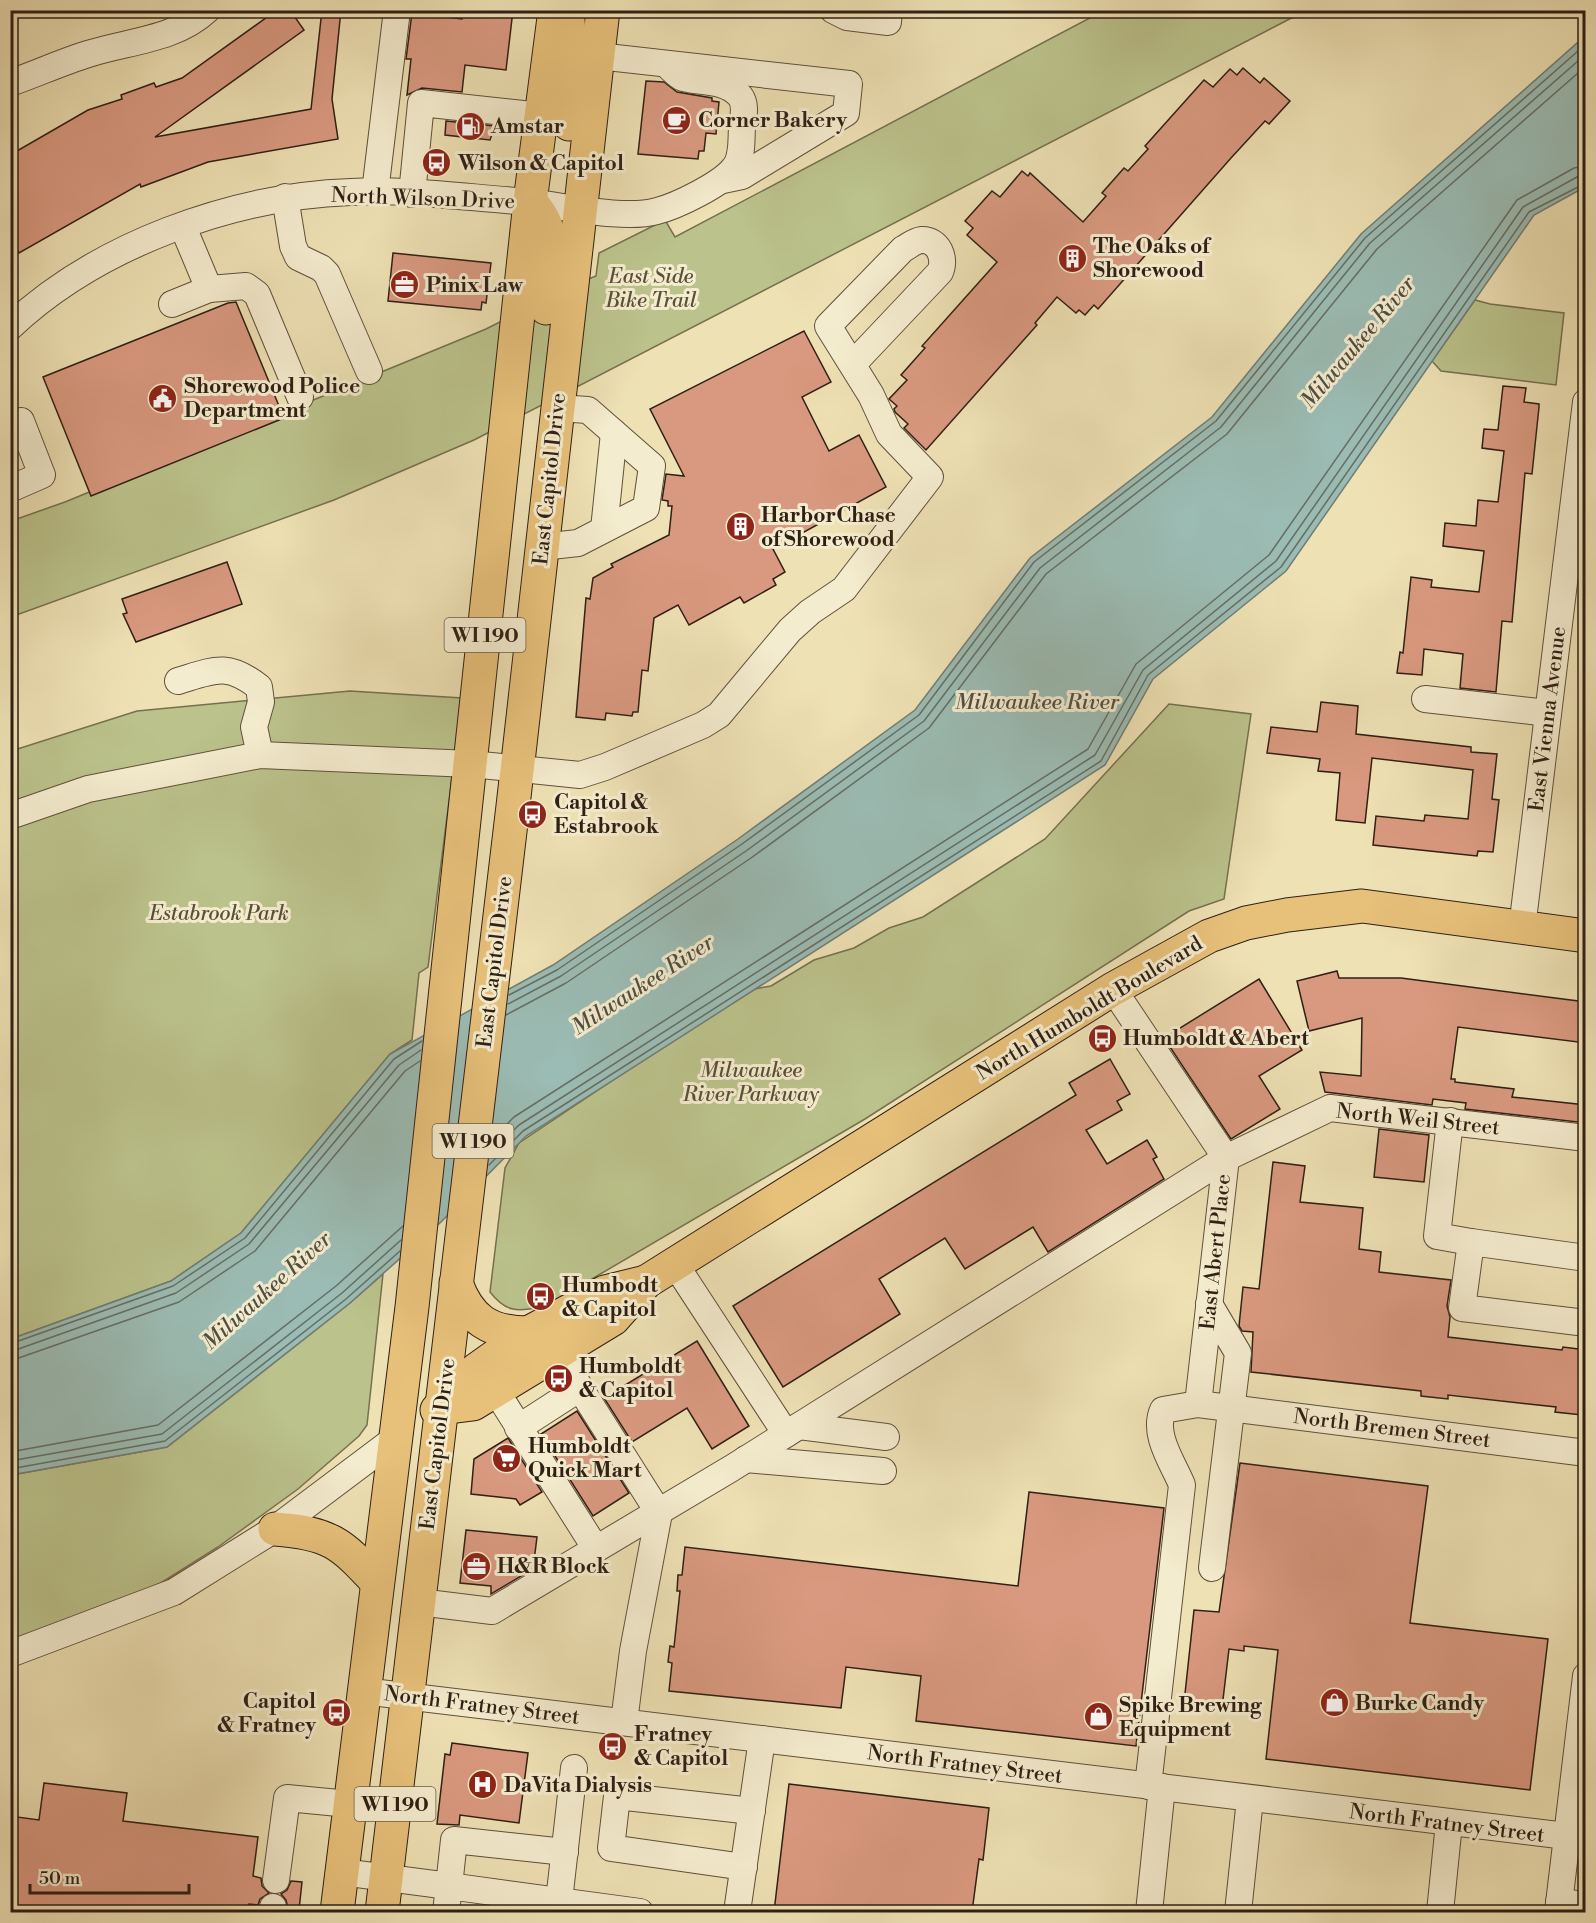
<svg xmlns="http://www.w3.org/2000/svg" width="1596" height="1923" font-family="'Libre Bodoni',serif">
<rect width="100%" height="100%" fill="#eee1b4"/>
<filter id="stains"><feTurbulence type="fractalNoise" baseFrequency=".00333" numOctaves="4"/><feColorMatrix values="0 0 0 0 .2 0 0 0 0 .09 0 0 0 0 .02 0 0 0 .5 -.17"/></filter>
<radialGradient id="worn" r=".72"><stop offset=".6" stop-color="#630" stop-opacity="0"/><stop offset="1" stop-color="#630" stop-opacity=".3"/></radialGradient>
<g fill="#bbc28b" stroke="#757050" stroke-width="1.5">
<polygon points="1103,11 1305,11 474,440 334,500 11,617 11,521 65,502 486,329 571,286 596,276 599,253 665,220 675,237"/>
<polygon points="1475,300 1490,304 1564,313 1556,385 1441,371 1432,361"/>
<polygon points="350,691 462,698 428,967 419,973 412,1040 390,1054 241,1233 171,1281 11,1339 11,751 137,711"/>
<path d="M1169,704L1251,714L1224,899L1189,911L865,1119L544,1307C519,1311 507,1314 490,1292L505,1168L519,1143L628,1070L725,994L771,986L814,960L854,948L889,928L923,917L1045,839Z"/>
<polygon points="383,1274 367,1425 359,1436 298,1489 218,1547 156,1586 11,1640 11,1475 167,1447 350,1303"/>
</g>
<polygon fill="#9bbcb4" stroke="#707d74" stroke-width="1.5" points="1585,36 1585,187 1534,215 1286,571 1153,679 1105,765 526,1136 441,1222 350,1303 167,1447 11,1475 11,1339 171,1281 241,1233 390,1054 553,965 738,839 915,710 1030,558 1212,417 1361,234"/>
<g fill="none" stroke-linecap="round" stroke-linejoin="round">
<g stroke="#656e64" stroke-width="1.5">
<polyline points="509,995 557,970 742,844 919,715 1034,562 1216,421 1365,238 1586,44"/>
<polyline points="508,1004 561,976 746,851 924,721 1040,568 1221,427 1370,243 1586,54"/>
<polyline points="506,1015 566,983 751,858 929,728 1046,574 1227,434 1377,249 1586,66"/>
<polyline points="492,1139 514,1117 1088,749 1136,664 1269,555 1517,200 1574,168 1586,166"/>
<polyline points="490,1153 519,1125 1095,755 1143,670 1276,561 1523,207 1577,177 1586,175"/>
<polyline points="489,1165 523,1131 1101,761 1148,675 1281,567 1529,212 1586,183"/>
<polyline points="10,1344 173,1286 245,1238 394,1059 422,1041"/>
<polyline points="10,1352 176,1293 249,1244 399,1065 421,1050"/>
<polyline points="10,1361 179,1302 255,1251 405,1071 420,1061"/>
<polyline points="10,1452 158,1425 336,1286 403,1226"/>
<polyline points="10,1461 162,1434 342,1293 401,1240"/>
<polyline points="10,1469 165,1441 346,1299 400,1251"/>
</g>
</g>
<g fill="#d99980" stroke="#2f1f14" stroke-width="1.5">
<polygon points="277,10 290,10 304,30 155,137 311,109 322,10 341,10 332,99 338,139 208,162 141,187 140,184 19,253 10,239 10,155 88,110 122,99 121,95 154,83 156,87 182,78"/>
<polygon points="463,10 513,10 506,70 465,65 462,92 422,88 407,95 411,59 406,59 412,13 462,19"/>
<polygon points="1243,68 1260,83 1264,78 1290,101 1269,124 1265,121 1231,158 1098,309 1094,305 1085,315 1079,310 1076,313 1057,297 1035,323 1037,325 926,450 904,428 908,424 895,412 894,409 897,406 889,399 907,380 901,375 925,348 922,346 997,262 967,235 973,228 965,221 992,191 1000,197 1022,171 1028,176 1030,173 1083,222 1106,196 1102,193 1124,168 1128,171 1148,149 1145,146 1204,80 1213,87 1230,69 1237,75"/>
<polygon points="646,81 664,82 677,92 712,98 712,101 719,102 716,134 706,133 704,151 699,151 698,159 638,154"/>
<polygon points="446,121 495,126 490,140 445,135"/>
<polygon points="393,253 491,263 486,303 482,302 481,310 388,301"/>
<polygon points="236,302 284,418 91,496 43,377 228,303"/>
<polygon points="804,331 831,382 802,397 829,451 859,435 886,487 773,549 785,572 773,579 776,585 744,603 740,597 689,625 678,605 654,618 648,671 642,670 638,712 633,712 632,716 606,713 605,720 576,717 586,598 590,599 593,578 613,567 611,564 669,535 672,506 668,506 668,501 662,500 666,474 684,476 650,409"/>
<polygon points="1503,386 1526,388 1524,402 1539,404 1539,407 1532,474 1525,473 1512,622 1502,621 1496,692 1460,688 1463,654 1424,649 1422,675 1397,673 1400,652 1403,653 1411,577 1432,580 1431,587 1479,592 1484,551 1443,546 1445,523 1476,526 1478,500 1498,502 1504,451 1482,448 1484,429 1498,430"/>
<polygon points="227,562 242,604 136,642 123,614 127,613 122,599"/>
<polygon points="1321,702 1358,706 1356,734 1471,747 1471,752 1497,754 1492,799 1499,800 1493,852 1478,851 1477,856 1373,845 1376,816 1424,821 1425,815 1468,819 1473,770 1372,758 1365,823 1336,820 1340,773 1318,771 1320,759 1267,753 1271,727 1317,732"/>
<polygon points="1337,971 1339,978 1401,978 1586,1002 1586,1043 1458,1027 1451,1079 1455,1079 1455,1082 1514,1089 1512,1097 1586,1105 1586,1123 1465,1109 1466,1103 1433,1099 1432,1105 1325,1092 1320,1072 1361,1076 1362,1018 1309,1031 1297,981"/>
<polygon points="1259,979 1302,1050 1259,1076 1280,1109 1231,1139 1164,1038"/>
<polygon points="1110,1059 1130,1094 1117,1101 1122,1110 1086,1130 1107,1164 1147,1140 1157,1157 1153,1159 1164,1179 1048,1252 1033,1227 965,1269 945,1238 879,1279 900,1314 783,1387 733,1306 1076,1095 1069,1083"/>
<polygon points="1379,1129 1429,1135 1424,1182 1374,1177"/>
<polygon points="1273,1162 1305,1166 1300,1202 1363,1208 1359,1249 1381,1252 1379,1272 1451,1280 1447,1306 1450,1317 1448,1337 1562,1350 1563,1347 1586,1350 1582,1415 1555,1412 1556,1407 1448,1395 1448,1399 1421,1396 1421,1391 1251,1372 1253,1332 1242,1331 1239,1326 1243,1287 1259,1289"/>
<polygon points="697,1341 749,1426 712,1449 687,1408 632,1442 604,1398"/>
<polygon points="577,1411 629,1493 593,1516 541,1434"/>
<polygon points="508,1438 542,1492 520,1505 516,1499 471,1494 474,1459"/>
<polygon points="1240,1463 1428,1486 1410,1623 1548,1639 1530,1790 1266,1759 1278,1650 1244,1646 1244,1651 1229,1649 1222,1708 1184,1703 1194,1610 1219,1612"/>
<polygon points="1029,1492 1164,1508 1136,1746 916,1721 921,1676 846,1667 841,1708 669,1691 672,1663 668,1662 670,1646 674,1647 680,1591 677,1591 678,1575 682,1575 685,1547 1018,1586"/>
<polygon points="466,1530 537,1537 533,1569 491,1594 491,1586 460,1583"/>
<polygon points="452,1743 528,1753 519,1823 460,1815 459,1825 437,1824 445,1754 450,1755"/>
<polygon points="44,1783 127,1793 123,1821 258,1837 253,1876 261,1878 262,1886 269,1893 260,1899 258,1905 249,1904 248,1912 10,1912 10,1816 39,1820"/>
<polygon points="789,1784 989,1808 983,1860 979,1859 972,1912 774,1912"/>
<polygon points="291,1881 302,1882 299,1910 288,1909 286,1900 281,1894 287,1890"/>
</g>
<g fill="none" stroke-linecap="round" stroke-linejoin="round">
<defs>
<g id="minor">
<polyline points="833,10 847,17 888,22 889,10"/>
<polyline points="598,56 849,84 846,113 742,176 723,180"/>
<path d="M10,83C36,74 62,62 88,54C128,41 175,40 207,10"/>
<polyline points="375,192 397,10"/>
<polyline points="412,194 421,103 541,116"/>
<polyline points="285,197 293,246 298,257 321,268 327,274 369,371"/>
<polyline points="183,227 209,289 246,286 257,294 300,397"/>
<polyline points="172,304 209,289"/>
<path d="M10,327C97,245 233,196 351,192C406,189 463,197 518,201C557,204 622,221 657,211C677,206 722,184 734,168C743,158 741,140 742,128C743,118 747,105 740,96C725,79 702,83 683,78C677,76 671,68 666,64"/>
<polyline points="10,431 21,421 42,475 10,489"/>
<polyline points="604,529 614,433"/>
<polyline points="542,547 578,543 646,508 652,466 588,410 557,408"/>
<path d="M178,681C214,670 227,662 259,687L261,702L254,727L260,755"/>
<polyline points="1425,699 1548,713"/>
<path d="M10,816L88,789L260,755L471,764L580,775L605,767L703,725L719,715L790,630L810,612L844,589L930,477L889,434L871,395L828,326L903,249C909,246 914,241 921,240C939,239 946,259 940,272L853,364"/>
<polyline points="1522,928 1586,402"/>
<polyline points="1113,989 1226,1158 1198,1404"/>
<polyline points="1450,1121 1437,1236 1471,1242"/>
<polyline points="1586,1258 1471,1242 1462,1308 1586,1323"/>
<polyline points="675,1264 786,1434"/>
<polyline points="1209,1304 1238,1353 1212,1568"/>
<polyline points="560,1352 580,1388"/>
<polyline points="496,1391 596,1549"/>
<polyline points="799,1426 886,1437"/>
<polyline points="518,1428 580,1388 659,1513 633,1651 624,1722"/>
<polyline points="746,1459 883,1471"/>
<polyline points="419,1602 492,1611 732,1468 1226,1158 1330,1108 1586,1138"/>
<polyline points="10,1654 174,1592 275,1529 396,1438"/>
<polyline points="363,1691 1567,1836"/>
<path d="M1148,1786L1182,1485C1173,1463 1152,1434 1163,1410L1198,1404L1586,1453"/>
<polyline points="744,1867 611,1848 617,1796 752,1811"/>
<polyline points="342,1872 449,1886 454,1840 565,1852"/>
<polyline points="276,1880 287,1798 349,1804"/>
<polyline points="559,1901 574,1768"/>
<polyline points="1559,1902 1586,1905"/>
<polyline points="273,1912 273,1907"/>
<polyline points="446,1912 449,1886 640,1912"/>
<polyline points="737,1912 762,1739"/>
<polyline points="1149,1912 1162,1787"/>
<polyline points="1238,1912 1250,1799"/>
<polyline points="1440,1912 1449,1823"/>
<polyline points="1558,1912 1586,1676"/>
</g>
<g id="major">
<polyline points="568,20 572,76 569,124"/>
<path d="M530,202C560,230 550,271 546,308"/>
<path d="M456,1283C469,1319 489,1333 528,1333"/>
<polyline points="441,1408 473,1404 613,1319 646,1282 1113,989 1209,936 1246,923 1287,915 1362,906 1586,936"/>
<polyline points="437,1410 476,1370 528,1333 605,1292 646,1282"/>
<path d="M275,1529C330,1533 341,1543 377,1582"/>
<polyline points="337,1912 412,1307 530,202 555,10"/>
<polyline points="382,1912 513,806 603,10"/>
</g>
</defs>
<use href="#minor" stroke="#5f503c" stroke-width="28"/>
<use href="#major" stroke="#2f1f14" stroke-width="35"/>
<use href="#minor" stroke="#f4ecce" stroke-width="26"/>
<use href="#major" stroke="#e7c07a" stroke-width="33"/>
</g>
<defs>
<symbol id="cafe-disc" viewBox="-11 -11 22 22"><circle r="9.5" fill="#8f2418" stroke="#f4ecce"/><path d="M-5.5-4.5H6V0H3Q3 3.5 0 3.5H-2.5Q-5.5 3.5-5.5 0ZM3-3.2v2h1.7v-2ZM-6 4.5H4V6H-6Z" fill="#fff"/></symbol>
<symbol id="fuel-disc" viewBox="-11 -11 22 22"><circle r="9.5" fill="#8f2418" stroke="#f4ecce"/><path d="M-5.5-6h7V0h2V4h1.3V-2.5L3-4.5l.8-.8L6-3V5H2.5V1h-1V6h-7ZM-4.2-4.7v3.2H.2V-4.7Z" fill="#fff"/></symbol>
<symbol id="bus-disc" viewBox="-11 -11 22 22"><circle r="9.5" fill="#8f2418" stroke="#f4ecce"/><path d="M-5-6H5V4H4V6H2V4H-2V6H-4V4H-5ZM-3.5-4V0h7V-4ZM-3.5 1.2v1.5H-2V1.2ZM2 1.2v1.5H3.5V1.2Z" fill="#fff"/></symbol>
<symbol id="building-disc" viewBox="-11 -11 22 22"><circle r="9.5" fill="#8f2418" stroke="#f4ecce"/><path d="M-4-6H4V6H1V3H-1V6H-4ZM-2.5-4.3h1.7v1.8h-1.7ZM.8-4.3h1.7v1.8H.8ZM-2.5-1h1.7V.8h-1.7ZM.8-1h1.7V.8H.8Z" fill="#fff"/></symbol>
<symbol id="office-disc" viewBox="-11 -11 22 22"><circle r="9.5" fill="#8f2418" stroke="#f4ecce"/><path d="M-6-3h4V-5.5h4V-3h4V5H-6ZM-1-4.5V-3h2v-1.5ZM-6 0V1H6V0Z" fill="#fff"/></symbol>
<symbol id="civic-disc" viewBox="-11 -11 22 22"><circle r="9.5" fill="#8f2418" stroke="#f4ecce"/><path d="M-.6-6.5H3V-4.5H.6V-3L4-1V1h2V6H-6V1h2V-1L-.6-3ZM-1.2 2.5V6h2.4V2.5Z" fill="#fff"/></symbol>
<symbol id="supermarket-disc" viewBox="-11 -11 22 22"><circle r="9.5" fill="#8f2418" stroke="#f4ecce"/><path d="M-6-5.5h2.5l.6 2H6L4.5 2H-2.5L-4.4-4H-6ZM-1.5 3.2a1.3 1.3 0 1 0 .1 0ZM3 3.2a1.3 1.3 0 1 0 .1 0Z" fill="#fff"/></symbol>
<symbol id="shop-disc" viewBox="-11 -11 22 22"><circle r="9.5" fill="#8f2418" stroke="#f4ecce"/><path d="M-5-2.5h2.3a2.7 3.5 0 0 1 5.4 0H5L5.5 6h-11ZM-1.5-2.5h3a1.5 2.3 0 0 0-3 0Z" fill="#fff"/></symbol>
<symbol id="hospital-disc" viewBox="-11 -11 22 22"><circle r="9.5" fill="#8f2418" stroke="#f4ecce"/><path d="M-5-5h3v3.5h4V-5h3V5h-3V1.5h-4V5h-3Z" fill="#fff"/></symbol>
</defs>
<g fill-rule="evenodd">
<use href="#cafe-disc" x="660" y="104" width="33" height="33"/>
<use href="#fuel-disc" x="454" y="110" width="33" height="33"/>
<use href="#bus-disc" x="420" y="146" width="33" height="33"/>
<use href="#building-disc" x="1056" y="242" width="33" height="33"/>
<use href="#office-disc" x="388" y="268" width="33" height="33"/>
<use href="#civic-disc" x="146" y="382" width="33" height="33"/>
<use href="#building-disc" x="724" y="510" width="33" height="33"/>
<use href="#bus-disc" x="516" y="798" width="33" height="33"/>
<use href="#bus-disc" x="1086" y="1022" width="33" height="33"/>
<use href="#bus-disc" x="524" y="1280" width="33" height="33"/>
<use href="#bus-disc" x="542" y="1362" width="33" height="33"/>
<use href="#supermarket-disc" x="490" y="1442" width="33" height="33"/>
<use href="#office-disc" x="460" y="1550" width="33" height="33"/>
<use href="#shop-disc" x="1318" y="1686" width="33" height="33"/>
<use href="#bus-disc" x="320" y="1696" width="33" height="33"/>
<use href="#shop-disc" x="1082" y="1700" width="33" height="33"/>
<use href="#bus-disc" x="596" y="1730" width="33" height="33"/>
<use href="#hospital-disc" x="466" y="1768" width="33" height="33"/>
</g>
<g text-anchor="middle" stroke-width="6" stroke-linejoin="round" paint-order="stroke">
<g fill="#f4ecce" stroke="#6a5c4c" stroke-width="1.5">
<rect x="444.5" y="618" width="81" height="34" rx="4.5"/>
<rect x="432.5" y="1124" width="81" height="34" rx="4.5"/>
<rect x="354.5" y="1787" width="81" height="34" rx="4.5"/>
</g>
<g font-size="20" font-weight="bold" fill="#2f1f14">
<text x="485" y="642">WI 190</text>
<text x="473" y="1148">WI 190</text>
<text x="395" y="1811">WI 190</text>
</g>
<g font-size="21" font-weight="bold" fill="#2f1f14" stroke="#f4ecce" text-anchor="start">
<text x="698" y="127">Corner Bakery</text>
<text x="491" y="133">Amstar</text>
<text x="458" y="170">Wilson &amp; Capitol</text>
<text x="1093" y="253">The Oaks of<tspan x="1093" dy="24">Shorewood</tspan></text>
<text x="426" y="292">Pinix Law</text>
<text x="184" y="393">Shorewood Police<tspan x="184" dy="24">Department</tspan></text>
<text x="761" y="522">HarborChase<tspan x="761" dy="24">of Shorewood</tspan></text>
<text x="554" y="809">Capitol &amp;<tspan x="554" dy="24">Estabrook</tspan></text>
<text x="1123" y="1045">Humboldt &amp; Abert</text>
<text x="562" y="1292">Humbodt<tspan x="562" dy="24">&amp; Capitol</tspan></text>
<text x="579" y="1373">Humboldt<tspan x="579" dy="24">&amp; Capitol</tspan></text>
<text x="528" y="1453">Humboldt<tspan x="528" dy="24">Quick Mart</tspan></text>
<text x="497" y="1573">H&amp;R Block</text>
<text x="316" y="1708" text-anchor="end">Capitol<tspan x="316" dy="24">&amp; Fratney</tspan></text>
<text x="1355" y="1710">Burke Candy</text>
<text x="1119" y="1712">Spike Brewing<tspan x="1119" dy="24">Equipment</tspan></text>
<text x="634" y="1741">Fratney<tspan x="634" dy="24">&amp; Capitol</tspan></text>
<text x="504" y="1792">DaVita Dialysis</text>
</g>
<g font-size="21" fill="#2f1f14" stroke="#f4ecce">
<text transform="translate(423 198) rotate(2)" y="7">North Wilson Drive</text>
<text transform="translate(549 479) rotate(-84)" y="7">East Capitol Drive</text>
<text transform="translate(1547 719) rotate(-83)" y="7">East Vienna Avenue</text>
<text transform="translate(494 962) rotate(-83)" y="7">East Capitol Drive</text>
<text transform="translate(1089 1008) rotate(-31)" y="7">North Humboldt Boulevard</text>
<text transform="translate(1418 1119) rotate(6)" y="7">North Weil Street</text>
<text transform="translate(1215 1252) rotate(-84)" y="7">East Abert Place</text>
<text transform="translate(1392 1428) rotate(7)" y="7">North Bremen Street</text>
<text transform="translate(437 1444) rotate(-83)" y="7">East Capitol Drive</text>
<text transform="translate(482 1705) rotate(7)" y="7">North Fratney Street</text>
<text transform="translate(965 1764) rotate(7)" y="7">North Fratney Street</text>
<text transform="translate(1447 1823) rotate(7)" y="7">North Fratney Street</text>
</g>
<g font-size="21" font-style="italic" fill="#595038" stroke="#f4ecce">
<text x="651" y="283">East Side<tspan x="651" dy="24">Bike Trail</tspan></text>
<text x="219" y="920">Estabrook Park</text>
<text x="751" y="1077">Milwaukee<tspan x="751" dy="24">River Parkway</tspan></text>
</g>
<g font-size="22" font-style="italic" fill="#4f4e44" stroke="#f4ecce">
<text transform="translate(1357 342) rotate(-50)" y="8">Milwaukee River</text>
<text x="1037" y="709">Milwaukee River</text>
<text transform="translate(642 984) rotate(-33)" y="8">Milwaukee River</text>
<text transform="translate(266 1290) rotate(-42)" y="8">Milwaukee River</text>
</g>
</g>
<rect width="1596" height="1923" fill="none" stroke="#eee1b4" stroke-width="36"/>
<rect x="12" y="12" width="1572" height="1899" fill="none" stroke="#2f1f14" stroke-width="3"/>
<rect x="18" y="18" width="1560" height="1887" fill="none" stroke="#2f1f14" stroke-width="1.5"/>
<path d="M30 1884v9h159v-9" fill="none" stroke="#2f1f14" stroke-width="3"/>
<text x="39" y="1884" font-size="18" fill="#2f1f14" stroke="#f4ecce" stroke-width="4.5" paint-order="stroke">50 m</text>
<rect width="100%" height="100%" filter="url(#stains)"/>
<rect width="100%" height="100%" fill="url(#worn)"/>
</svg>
